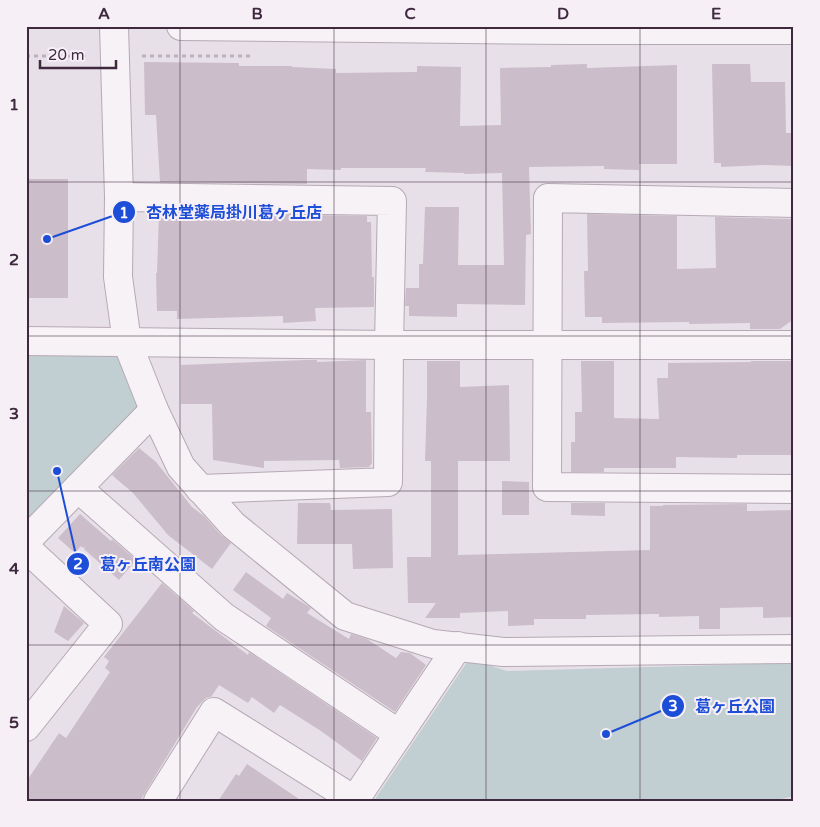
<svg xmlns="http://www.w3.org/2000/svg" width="820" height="827" font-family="'Varela Round','Noto Sans JP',sans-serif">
<rect width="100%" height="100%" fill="#e8e0e8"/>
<g fill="#c1cfd2">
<polygon points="122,353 150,413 26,528 26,355"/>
<polygon points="469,659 507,671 794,663 794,796 774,801 378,801 375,799"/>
</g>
<g fill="#cbbdca">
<polygon points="144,62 239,63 239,66 292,66 292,67 336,69 336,73 417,72 417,66 461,67 460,126 501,125 500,68 551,67 551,65 587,64 587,68 677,65 677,164 639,164 639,170 604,169 604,166 529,167 531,234 526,235 525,305 457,304 457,317 409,316 409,306 405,306 406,288 419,288 419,264 423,264 425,207 459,207 458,265 504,265 502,173 464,174 464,173 425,172 426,168 341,168 341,170 307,169 307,184 160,182 156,115 145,115"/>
<polygon points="712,64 750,64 751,82 785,82 786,133 794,133 794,166 766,165 721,167 721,163 714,163"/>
<rect x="26" y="179" width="42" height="119"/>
<polygon points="159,213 367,216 367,222 371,222 372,277 374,277 374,307 315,308 316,321 283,323 283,316 177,319 177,311 157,311 156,273 157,273"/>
<polygon points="587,214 677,216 677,269 716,268 715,217 794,219 794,319 780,329 750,329 750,323 689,324 689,322 602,323 602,317 585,317 584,271 588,271"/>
<polygon points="306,360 317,360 317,362 366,360 366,412 371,412 372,463 369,467 340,468 339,460 264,461 264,468 213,460 212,404 181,404 181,365"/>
<polygon points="427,361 460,361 460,387 509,385 510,461 458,461 458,555 650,550 650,506 663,506 663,505 747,504 747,511 794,510 794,617 763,618 763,607 720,608 720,629 699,629 699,616 659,617 659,614 586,615 586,619 534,619 534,625 508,626 508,611 460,613 460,618 425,618 436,603 408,603 407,557 431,557 431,461 425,461 427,398"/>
<polygon points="581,361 614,361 614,418 659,419 657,378 668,378 668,363 751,362 751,361 794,361 794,455 737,455 737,458 676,457 676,468 604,468 604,472 571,472 571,442 575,442 575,412 582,412"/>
<polygon points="139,448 156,462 192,507 204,516 221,535 231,543 212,569 168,535 133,493 112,475"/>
<polygon points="502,481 529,482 529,515 502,515"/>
<polygon points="298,503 330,503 331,510 392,509 393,568 353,569 352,544 297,544"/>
<polygon points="571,503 605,503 605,516 571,515"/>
<polygon points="80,514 111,541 112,539 136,560 119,580 84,549 85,546 83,548 81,546 75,553 58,538"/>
<polygon points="246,572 283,599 287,593 308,606 311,608 307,613 349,639 351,634 367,639 396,658 401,652 410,653 426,665 395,712 266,626 271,618 233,590"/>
<polygon points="162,583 194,611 192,613 248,655 249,652 377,738 362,761 321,731 280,705 274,713 252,697 248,703 219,685 211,697 206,698 197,707 140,801 26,801 26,782 59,733 66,738 110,672 105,668 109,661 104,657"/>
<polygon points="64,606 84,623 68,641 54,632"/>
<polygon points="247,764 302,801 218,801 236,774 239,776"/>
</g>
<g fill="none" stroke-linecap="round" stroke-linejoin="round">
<defs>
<g id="minor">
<polyline points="114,26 119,197 118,277 127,342 154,410 181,467 233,525 345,616 433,644 503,652 794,649"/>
<polyline points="181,26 567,30 794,30"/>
<polyline points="119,197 392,201 389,345 388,482 200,489"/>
<polyline points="794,203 548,198 547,487 794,489"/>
<polyline points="26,341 389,345 794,345"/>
<polyline points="78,488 224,617 399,734"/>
<polyline points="26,541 154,410"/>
<polyline points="26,548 108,624 26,727"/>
<polyline points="158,801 214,712 356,801"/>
<polyline points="354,801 458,646"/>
</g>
</defs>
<use href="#minor" stroke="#b5a9b5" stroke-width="30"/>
<g stroke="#bcb2bb" stroke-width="3" stroke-dasharray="4 4" stroke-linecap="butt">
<polyline points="26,56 88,56"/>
<polyline points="142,56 253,56"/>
</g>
<use href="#minor" stroke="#f7f2f6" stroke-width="28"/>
</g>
<path fill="none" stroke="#3f293e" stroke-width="1" stroke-opacity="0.55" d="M180,26V801M334,26V801M486,26V801M640,26V801M26,182H794M26,336H794M26,491H794M26,645H794"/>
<path fill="none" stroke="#1d4ed8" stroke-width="2" d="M47 239L124 212M57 471L78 564M606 734L673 706"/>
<g fill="#1d4ed8" stroke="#f6eff6" stroke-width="2">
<circle cx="47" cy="239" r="5"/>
<circle cx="57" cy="471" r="5"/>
<circle cx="606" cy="734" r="5"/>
<circle cx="124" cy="212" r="12"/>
<circle cx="78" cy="564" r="12"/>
<circle cx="673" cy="706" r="12"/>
</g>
<g font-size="15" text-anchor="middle" font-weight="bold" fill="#fff">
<text x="124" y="218">1</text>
<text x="78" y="569">2</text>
<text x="673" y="711">3</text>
</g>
<g font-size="16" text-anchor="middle" font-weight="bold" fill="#1d4ed8" stroke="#f6eff6" stroke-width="4" stroke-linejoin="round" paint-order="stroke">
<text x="234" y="218">杏林堂薬局掛川葛ヶ丘店</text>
<text x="148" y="570">葛ヶ丘南公園</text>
<text x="735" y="712">葛ヶ丘公園</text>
</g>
<rect width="820" height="827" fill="none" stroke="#f6eff6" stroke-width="55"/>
<path d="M40 60v8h76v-8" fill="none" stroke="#3f293e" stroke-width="2.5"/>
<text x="48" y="60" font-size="15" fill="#3f293e" stroke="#f6eff6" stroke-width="4" paint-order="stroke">20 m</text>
<rect x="28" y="28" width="764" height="772" fill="none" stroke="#3f293e" stroke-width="2"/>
<g font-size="16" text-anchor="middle" font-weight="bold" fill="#3f293e">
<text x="104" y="19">A</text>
<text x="257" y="19">B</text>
<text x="410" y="19">C</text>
<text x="563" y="19">D</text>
<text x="716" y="19">E</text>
<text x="14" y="110">1</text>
<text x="14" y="265">2</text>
<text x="14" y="419">3</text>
<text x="14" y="574">4</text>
<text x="14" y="728">5</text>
</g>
</svg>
